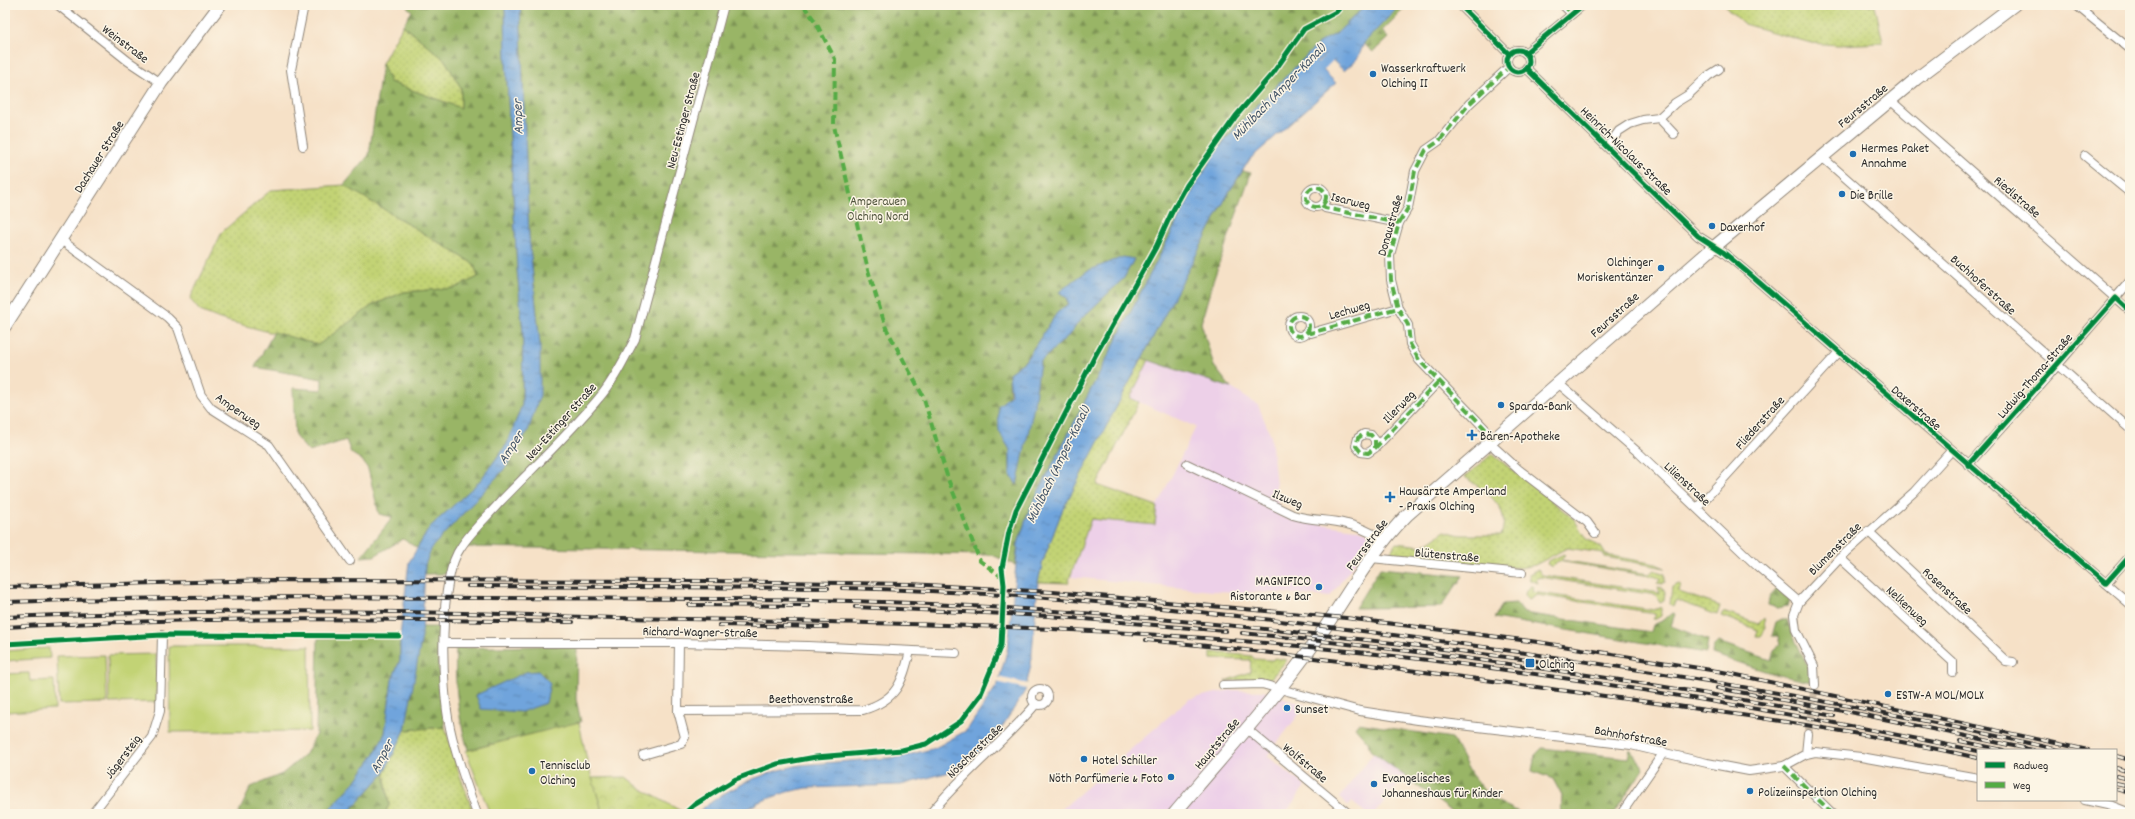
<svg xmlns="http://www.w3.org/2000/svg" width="2135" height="819" font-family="Dekko,sans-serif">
<defs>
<pattern id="grass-dots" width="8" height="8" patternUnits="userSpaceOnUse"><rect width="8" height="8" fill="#c2d375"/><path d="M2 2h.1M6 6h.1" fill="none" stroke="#a7b565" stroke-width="1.8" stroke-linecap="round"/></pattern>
<pattern id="forest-firs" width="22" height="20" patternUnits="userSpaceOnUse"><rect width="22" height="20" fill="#99b566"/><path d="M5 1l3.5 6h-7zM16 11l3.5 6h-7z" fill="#7d9354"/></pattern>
<pattern id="park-crowns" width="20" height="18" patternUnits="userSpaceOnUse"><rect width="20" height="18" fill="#c2d375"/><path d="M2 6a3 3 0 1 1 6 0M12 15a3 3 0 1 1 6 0" fill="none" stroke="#a7b565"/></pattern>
<pattern id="water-ripples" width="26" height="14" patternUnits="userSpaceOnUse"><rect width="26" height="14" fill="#70a4dc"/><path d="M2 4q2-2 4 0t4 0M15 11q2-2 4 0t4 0" fill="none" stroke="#5c86b3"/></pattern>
</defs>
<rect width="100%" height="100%" fill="#fcf5e5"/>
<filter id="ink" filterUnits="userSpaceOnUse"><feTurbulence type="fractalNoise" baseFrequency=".025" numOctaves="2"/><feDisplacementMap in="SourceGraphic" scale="8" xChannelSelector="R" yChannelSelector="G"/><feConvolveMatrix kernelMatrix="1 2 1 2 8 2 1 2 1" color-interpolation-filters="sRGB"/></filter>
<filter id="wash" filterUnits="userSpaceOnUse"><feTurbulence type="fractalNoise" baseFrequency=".012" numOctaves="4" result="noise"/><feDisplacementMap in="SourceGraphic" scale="16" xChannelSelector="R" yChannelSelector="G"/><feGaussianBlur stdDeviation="0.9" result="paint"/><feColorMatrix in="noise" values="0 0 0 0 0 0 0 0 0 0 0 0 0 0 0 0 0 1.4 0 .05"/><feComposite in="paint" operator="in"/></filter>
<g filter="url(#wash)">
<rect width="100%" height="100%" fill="#f6e1c7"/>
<g fill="#edd0e8">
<polygon points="1149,360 1231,388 1258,405 1271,436 1279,516 1312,523 1356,529 1367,533 1371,540 1330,597 1282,593 1213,591 1071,577 1091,519 1155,525 1157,506 1196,427 1130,398"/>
<polygon points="1230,690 1263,691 1306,705 1267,756 1305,786 1285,814 1056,814 1189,699"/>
<polygon points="1374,753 1405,776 1374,814 1367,814 1352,802 1349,806 1339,798"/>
</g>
<g fill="url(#grass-dots)" stroke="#767f50">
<polygon points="1726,5 1875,5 1883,43 1838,45 1811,43 1744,24 1728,9"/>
<polygon points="403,25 445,60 461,88 461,108 390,82 382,63"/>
<polygon points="344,185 474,264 478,277 455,288 404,292 373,305 318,345 220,319 200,311 190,299 222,232 271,190"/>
<polygon points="1142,358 1149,360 1130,398 1139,402 1097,485 1157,506 1155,525 1091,519 1068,583 1038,582 1043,561 1062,511"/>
<path d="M1492,454L1574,519L1586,539L1601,547L1606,555L1656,564L1665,568L1605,557L1603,553L1567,548L1535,565L1519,568L1389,555L1396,543L1423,546L1445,531L1460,535H1501C1512,506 1485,492 1465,477Z"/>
<polygon points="1564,554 1565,556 1561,560 1649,574 1654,570 1665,574 1665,582 1663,584 1657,583 1661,579 1656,577 1558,561 1552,567 1547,564 1548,561"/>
<polygon points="1538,569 1542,575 1660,593 1658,587 1663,588 1665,592 1664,600 1660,602 1656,595 1540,577 1536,579 1538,583 1530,580 1529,574"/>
<polygon points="1679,584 1681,585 1679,592 1720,606 1717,615 1676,600 1673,607 1670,604 1672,587"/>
<polygon points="1531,586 1533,587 1532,592 1654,610 1661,607 1661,616 1656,619 1653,619 1656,615 1649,612 1537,595 1529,600 1525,595 1526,590"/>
<polygon points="1723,612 1758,624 1764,618 1765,629 1762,636 1756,636 1758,630 1721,616"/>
<polygon points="1211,652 1252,656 1254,659 1273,660 1274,658 1287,660 1270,679 1225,681 1250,672 1251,660 1211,659"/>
<polygon points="445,727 458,770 474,814 385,814 389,804 384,773 405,730"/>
</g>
<g fill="url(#forest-firs)" stroke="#627048" fill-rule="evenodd">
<polygon points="405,5 505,5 506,61 517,269 523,332 522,405 507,444 479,482 430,527 417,548 403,539 374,556 361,557 393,517 379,514 368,469 362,460 351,453 346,440 309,452 295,436 293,388 322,390 322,379 255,367 274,332 318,345 373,305 404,292 455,288 478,277 474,264 344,185 369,155 382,63 390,82 461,108 461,88 445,60 403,25 412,11"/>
<path d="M520,5H1366L1336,34L1320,42L1239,124L1218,149L1198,181L1029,510L1018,544L1015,565L992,555L461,547L449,574H424L425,565L432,547L506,467L528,431L540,345L529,237ZM1134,259L1124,278L1080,320L1071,333L1040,362L1017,485L1010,474L1009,373L1025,361L1057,313L1068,304L1066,297L1059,292Z"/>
<polygon points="1400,5 1408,5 1382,31 1388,38 1373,52 1363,43"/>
<polygon points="1243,171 1251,173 1212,284 1201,323 1214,366 1231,388 1142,358 1229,192"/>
<polygon points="1380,568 1463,576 1441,607 1355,608"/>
<polygon points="1777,589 1785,596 1787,595 1790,600 1788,606 1778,608 1768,605 1769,598"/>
<polygon points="1516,603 1524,613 1651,632 1653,625 1664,620 1672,613 1675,614 1671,626 1708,640 1706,653 1494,618 1503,604"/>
<path d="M1782,619H1787C1793,641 1808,659 1811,682L1774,674L1712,654L1713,647L1718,642L1771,660L1774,650L1780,645L1778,636H1772L1776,622Z"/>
<polygon points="422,627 439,627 438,663 445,727 405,730"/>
<polygon points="400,636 400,660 392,680 385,733 374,755 355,782 325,814 238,814 251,787 282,774 306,754 316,734 318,638"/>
<path d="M577,645L576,699L581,722L468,750C458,716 454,684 456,648Z"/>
<polygon points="1358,723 1452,738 1471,774 1490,798 1523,814 1455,814 1370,750 1368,742 1355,727"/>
<polygon points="1542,748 1628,758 1630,749 1644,768 1613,814 1561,814 1562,796 1553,779 1532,771 1535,755"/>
<polygon points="384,773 389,804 385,814 347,814"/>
</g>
<polygon fill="url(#park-crowns)" stroke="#767f50" points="626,777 640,788 681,811 678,814 603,814 592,778"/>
<g fill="#c2d375" stroke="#767f50">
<polygon points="169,646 309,646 310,731 170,732"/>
<polygon points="49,648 50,658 5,661 5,651"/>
<polygon points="156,654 157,702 109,703 108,655"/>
<polygon points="105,655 107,703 59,704 57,656"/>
<polygon points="29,673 30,681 54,680 55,709 5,712 5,674"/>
<polygon points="579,722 588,765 603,814 490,814 466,751"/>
</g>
<g fill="url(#water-ripples)" stroke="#4e6884">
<polygon points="505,5 520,5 529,237 540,345 540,395 528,431 506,467 432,547 425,565 422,636 405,730 384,773 347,814 325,814 355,782 374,755 385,733 392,680 400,660 400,636 409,562 430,527 479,482 507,444 522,405 523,332 517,269 506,61"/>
<polygon points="1366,5 1400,5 1364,43 1358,58 1344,71 1326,54 1316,63 1336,83 1250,159 1229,192 1062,511 1043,561 1038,582 1031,665 1025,691 995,738 957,770 901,785 807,788 787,792 759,802 739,814 695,814 721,795 750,780 776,771 799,765 901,757 935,748 967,730 998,684 1008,647 1018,544 1029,510 1198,181 1218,149 1239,124 1320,42 1336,34"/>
<polygon points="1123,257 1134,259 1124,278 1080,320 1071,333 1040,362 1034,406 1017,485 1010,474 1010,450 999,431 998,406 1011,395 1009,373 1025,361 1057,313 1068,304 1066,297 1059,292 1087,271"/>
<polygon points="538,671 550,683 546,703 521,712 481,709 476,695 526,672"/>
</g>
<polygon fill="#f6e1c7" points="997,677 1028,684 1027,689 996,682"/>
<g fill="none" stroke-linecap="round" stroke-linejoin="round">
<polyline stroke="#70a4dc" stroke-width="9" points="1312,75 1338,49"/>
</g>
</g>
<g filter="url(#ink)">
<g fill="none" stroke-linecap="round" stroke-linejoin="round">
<polyline stroke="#cdbda8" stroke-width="8" stroke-dasharray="8 4" stroke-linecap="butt" points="1808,734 1815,685"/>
<defs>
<g id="street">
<polyline points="58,5 128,61 161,83"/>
<polyline points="1460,5 1509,54"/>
<polyline points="1563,5 1572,14"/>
<polyline points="2076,5 2130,49"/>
<circle cx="1518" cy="61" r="11"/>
<polyline points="1525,53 1583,5"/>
<polyline points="1526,68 1698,236 1723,252 1747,272 2130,604"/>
<polyline points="1890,100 2130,311"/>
<polyline points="1659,118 1674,134"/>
<polyline points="303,146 291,70 304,5"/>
<polyline points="1608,146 1619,131 1630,124 1643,120 1659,118 1675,103 1688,95 1708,76 1719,69"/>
<polyline points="2085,156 2130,193"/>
<polyline points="1822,157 2130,429"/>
<circle cx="1316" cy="197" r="10"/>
<polyline points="1322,205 1325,208 1399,223"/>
<polyline points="61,240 167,317 178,328 201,395 211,408 269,445 350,561"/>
<circle cx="1299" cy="326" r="10"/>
<polyline points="1307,331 1311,333 1398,308"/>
<polyline points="1558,383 1640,454 1756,565 1799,602"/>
<polyline points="1494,438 1419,360 1410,344 1408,325 1398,308 1391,280 1390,255 1399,223 1408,208 1415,171 1426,150 1439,141 1469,104 1509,67"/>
<polyline points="1375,448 1375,440 1371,435 1364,434 1358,438 1356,446 1361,452 1368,453 1375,448 1439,381"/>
<polyline points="1495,448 1518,469 1587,522 1595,533"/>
<path d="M1187,464L1293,515C1311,521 1329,519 1347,524C1361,527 1372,533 1384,540"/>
<polyline points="1968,465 2050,374 2130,281"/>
<polyline points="1697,508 1839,352"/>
<polyline points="1868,531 2006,661 2013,662"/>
<polyline points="1371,558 1522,573"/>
<polyline points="1840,558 1953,662 1953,672"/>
<polyline points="2106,583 2130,556"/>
<polyline points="444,643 679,643 808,646 956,653"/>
<polyline points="1223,685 1262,684 1360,711 1418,720 1631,745 1707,763 1749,771 1784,766 1806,754 1815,752 1861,757 1978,778"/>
<polyline points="1815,685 1814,666 1796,630 1794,615 1799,602 1840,558 1914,492 1951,451"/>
<circle cx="1040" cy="697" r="8"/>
<path d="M678,711L863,710C897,700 902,683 910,651"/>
<polyline points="1247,729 1349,814"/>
<polyline points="1806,754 1808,734"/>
<polyline points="643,755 681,744 685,737 678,711 679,643"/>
<polyline points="1784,766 1833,814"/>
<polyline points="2085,800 2112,806 2130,813"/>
<polyline points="92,814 152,737 160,711 162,635"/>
<path d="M477,814C467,786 456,757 450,728C441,689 438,579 461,547C472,530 488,516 501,501C534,467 569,434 599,398C614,381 624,359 635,339L724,5"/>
<path d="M930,814C962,774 1003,743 1036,704"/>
<polyline points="1621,814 1664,752"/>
</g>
<g id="secondary">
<polyline points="5,326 161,83 220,5"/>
<path d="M1174,814C1222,757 1275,699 1318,638C1347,596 1371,551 1407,515L1714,247L1916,79L2014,5"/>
</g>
</defs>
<use href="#street" stroke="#908679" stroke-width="10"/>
<use href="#secondary" stroke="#908679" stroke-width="14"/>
<use href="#street" stroke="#fff" stroke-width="8"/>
<use href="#secondary" stroke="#fff" stroke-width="12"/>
<defs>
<g id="rail">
<polyline points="468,586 828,588"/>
<polyline points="5,587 274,580 710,581 909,584 1053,592 1346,618 1538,642 1723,672 2088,750"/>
<path d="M842,588C1040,592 1236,614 1432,640C1643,668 1852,702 2059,750"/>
<path d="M5,602C167,596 329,597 491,598C637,599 784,597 930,604C1133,613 1335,634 1537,661"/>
<polyline points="689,605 809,606"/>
<polyline points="855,607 1049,616 1226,631"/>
<path d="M5,617C158,611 310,610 463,613C516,614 569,617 623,618C858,622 1094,625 1329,649C1547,671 1763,707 1978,751"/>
<polyline points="719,625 827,627"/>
<path d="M5,627C194,616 383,619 573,622"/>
<path d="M1242,633C1441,652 1638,680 1834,716"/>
<path d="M1146,640C1289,653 1432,673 1574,692C1709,710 1845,728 1978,758"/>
<polyline points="1717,688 1860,714 2033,750"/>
<polyline points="1960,741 2003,750"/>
<polyline points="2116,756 2130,760"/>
<polyline points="2116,768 2130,772"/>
<polyline points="2116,776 2130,779"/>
<polyline points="2116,783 2130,786"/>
<polyline points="2116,789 2130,793"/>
</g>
</defs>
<use href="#rail" stroke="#2b2b2b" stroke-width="4"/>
<use href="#rail" stroke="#fcf5e5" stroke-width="2.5" stroke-dasharray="8" stroke-linecap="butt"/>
<g stroke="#54ab44" stroke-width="4" stroke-dasharray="8 4" stroke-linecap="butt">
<polyline points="803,5 815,21 835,59 834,126 868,270 886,328 923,396 948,479 980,561 1002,577"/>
<polyline points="1563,5 1572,14"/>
<circle cx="1316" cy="197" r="10"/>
<polyline points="1322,205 1325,208 1399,223"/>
<circle cx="1299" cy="326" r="10"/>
<polyline points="1307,331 1311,333 1398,308"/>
<polyline points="1494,438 1419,360 1410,344 1408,325 1398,308 1391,280 1390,255 1399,223 1408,208 1415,171 1426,150 1439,141 1469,104 1509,67"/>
<polyline points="1375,448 1375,440 1371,435 1364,434 1358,438 1356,446 1361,452 1368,453 1375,448 1439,381"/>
<polyline points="1784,766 1833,814"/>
</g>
<defs>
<g id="cycleway">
<polyline points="1460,5 1509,54"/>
<circle cx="1518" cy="61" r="11"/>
<polyline points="1525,53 1583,5"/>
<polyline points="1526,68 1698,236 1723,252 1747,272 2106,583 2130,556"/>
<polyline points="1968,465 2116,298 2130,311"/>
<polyline points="5,644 162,635 399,636"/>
<polyline points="684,814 694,805 736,779 777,764 816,757 902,750 926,744 961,721 980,696 1001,645 1004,585 1002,568 1009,532 1016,510 1095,356 1156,247 1172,212 1187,185 1236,116 1273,73 1304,29 1336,12 1342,5"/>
</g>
</defs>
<use href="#cycleway" stroke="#fcf5e5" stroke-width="8"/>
<use href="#cycleway" stroke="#00873e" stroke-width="5"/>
</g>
</g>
<g fill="#1f6fb2" stroke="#fcf5e5" stroke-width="1.5">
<circle cx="1373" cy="74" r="4"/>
<circle cx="1853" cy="154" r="4"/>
<circle cx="1842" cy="194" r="4"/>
<circle cx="1712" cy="226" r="4"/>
<circle cx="1661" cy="268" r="4"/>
<circle cx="1501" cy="405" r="4"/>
<path d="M1470 429h4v4h4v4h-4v4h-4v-4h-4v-4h4z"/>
<path d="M1388 491h4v4h4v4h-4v4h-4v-4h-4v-4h4z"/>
<circle cx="1319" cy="587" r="4"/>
<rect x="1525" y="658" width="10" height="10" rx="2"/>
<circle cx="1888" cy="694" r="4"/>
<circle cx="1287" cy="708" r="4"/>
<circle cx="1084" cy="759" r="4"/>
<circle cx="532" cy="771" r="4"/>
<circle cx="1171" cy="777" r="4"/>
<circle cx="1374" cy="784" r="4"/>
<circle cx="1750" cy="791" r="4"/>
</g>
<g text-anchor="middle" stroke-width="3" stroke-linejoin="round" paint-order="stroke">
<g font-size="13" fill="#2b2b2b" stroke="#fcf5e5">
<text transform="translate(126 43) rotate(37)" y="5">Weinstraße</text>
<text transform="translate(1862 105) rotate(-40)" y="5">Feursstraße</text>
<text transform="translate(682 120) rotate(-75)" y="5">Neu-Estinger Straße</text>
<text transform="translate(1627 150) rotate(44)" y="5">Heinrich-Nicolaus-Straße</text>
<text transform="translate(98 156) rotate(-58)" y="5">Dachauer Straße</text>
<text transform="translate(2018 196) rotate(41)" y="5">Riedlstraße</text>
<text transform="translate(1351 200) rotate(14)" y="5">Isarweg</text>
<text transform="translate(1389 225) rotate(-74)" y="5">Donaustraße</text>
<text transform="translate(1984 284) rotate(42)" y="5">Buchhoferstraße</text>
<text transform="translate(1349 309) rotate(-16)" y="5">Lechweg</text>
<text transform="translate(1614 314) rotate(-42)" y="5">Feursstraße</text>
<text transform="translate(2034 375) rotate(-49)" y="5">Ludwig-Thoma-Straße</text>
<text transform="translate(1398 406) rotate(-46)" y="5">Illerweg</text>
<text transform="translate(1917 407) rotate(41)" y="5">Daxerstraße</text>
<text transform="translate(239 410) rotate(35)" y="5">Amperweg</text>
<text transform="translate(560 421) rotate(-48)" y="5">Neu-Estinger Straße</text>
<text transform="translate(1759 422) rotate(-48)" y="5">Fliederstraße</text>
<text transform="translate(1688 483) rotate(43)" y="5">Lilienstraße</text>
<text transform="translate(1288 498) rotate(23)" y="5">Ilzweg</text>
<text transform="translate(1366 544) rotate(-53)" y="5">Feursstraße</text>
<text transform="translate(1834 548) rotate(-45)" y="5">Blumenstraße</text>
<text transform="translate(1447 554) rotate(5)" y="5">Blütenstraße</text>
<text transform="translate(1948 590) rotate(43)" y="5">Rosenstraße</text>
<text transform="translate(1908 605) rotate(43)" y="5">Nelkenweg</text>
<text transform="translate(700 631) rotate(1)" y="5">Richard-Wagner-Straße</text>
<text x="811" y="703">Beethovenstraße</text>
<text transform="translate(1631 735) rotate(10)" y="5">Bahnhofstraße</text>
<text transform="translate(1216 743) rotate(-50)" y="5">Hauptstraße</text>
<text transform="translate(974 750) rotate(-44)" y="5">Nöscherstraße</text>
<text transform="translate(122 756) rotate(-53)" y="5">Jägersteig</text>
<text transform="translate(1306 762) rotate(40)" y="5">Wolfstraße</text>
</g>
<g font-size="13" fill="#2b2b2b" stroke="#fcf5e5" text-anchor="start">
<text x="1381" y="72">Wasserkraftwerk<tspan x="1381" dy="15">Olching II</tspan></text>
<text x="1861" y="152">Hermes Paket<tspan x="1861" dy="15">Annahme</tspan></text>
<text x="1850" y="199">Die Brille</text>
<text x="1720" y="231">Daxerhof</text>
<text x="1653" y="266" text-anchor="end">Olchinger<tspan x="1653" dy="15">Moriskentänzer</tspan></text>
<text x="1509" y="410">Sparda-Bank</text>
<text x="1480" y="440">Bären-Apotheke</text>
<text x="1399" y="495">Hausärzte Amperland<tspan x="1399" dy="15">- Praxis Olching</tspan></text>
<text x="1311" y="585" text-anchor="end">MAGNIFICO<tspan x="1311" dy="15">Ristorante &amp; Bar</tspan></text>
<text x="1539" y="668">Olching</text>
<text x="1896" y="699">ESTW-A MOL/MOLX</text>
<text x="1295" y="713">Sunset</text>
<text x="1092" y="764">Hotel Schiller</text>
<text x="540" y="769">Tennisclub<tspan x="540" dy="15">Olching</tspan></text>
<text x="1163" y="782" text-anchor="end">Nöth Parfümerie &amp; Foto</text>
<text x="1382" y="782">Evangelisches<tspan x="1382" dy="15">Johanneshaus für Kinder</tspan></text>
<text x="1758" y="796">Polizeiinspektion Olching</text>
</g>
<g font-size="13" fill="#51553e" stroke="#fcf5e5">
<text x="878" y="205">Amperauen<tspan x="878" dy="15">Olching Nord</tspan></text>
</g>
<g font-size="14" font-style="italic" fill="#435569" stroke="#fcf5e5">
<text transform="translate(1278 91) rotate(-46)" y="5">Mühlbach (Amper-Kanal)</text>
<text transform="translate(517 117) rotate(-92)" y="5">Amper</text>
<text transform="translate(510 447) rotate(-57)" y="5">Amper</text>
<text transform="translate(1057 464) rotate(-64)" y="5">Mühlbach (Amper-Kanal)</text>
<text transform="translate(381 756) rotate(-62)" y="5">Amper</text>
</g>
</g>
<rect width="2135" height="819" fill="none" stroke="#fcf5e5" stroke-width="20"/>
<rect x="1977" y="749" width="140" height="52" fill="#fcf5e5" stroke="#a8a49b"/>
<rect x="1985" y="762" width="20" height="6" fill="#00873e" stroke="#a8a49b"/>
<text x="2013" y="769" font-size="12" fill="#2b2b2b">Radweg</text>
<rect x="1985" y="782" width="20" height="6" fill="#54ab44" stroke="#a8a49b"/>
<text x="2013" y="789" font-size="12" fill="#2b2b2b">Weg</text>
</svg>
